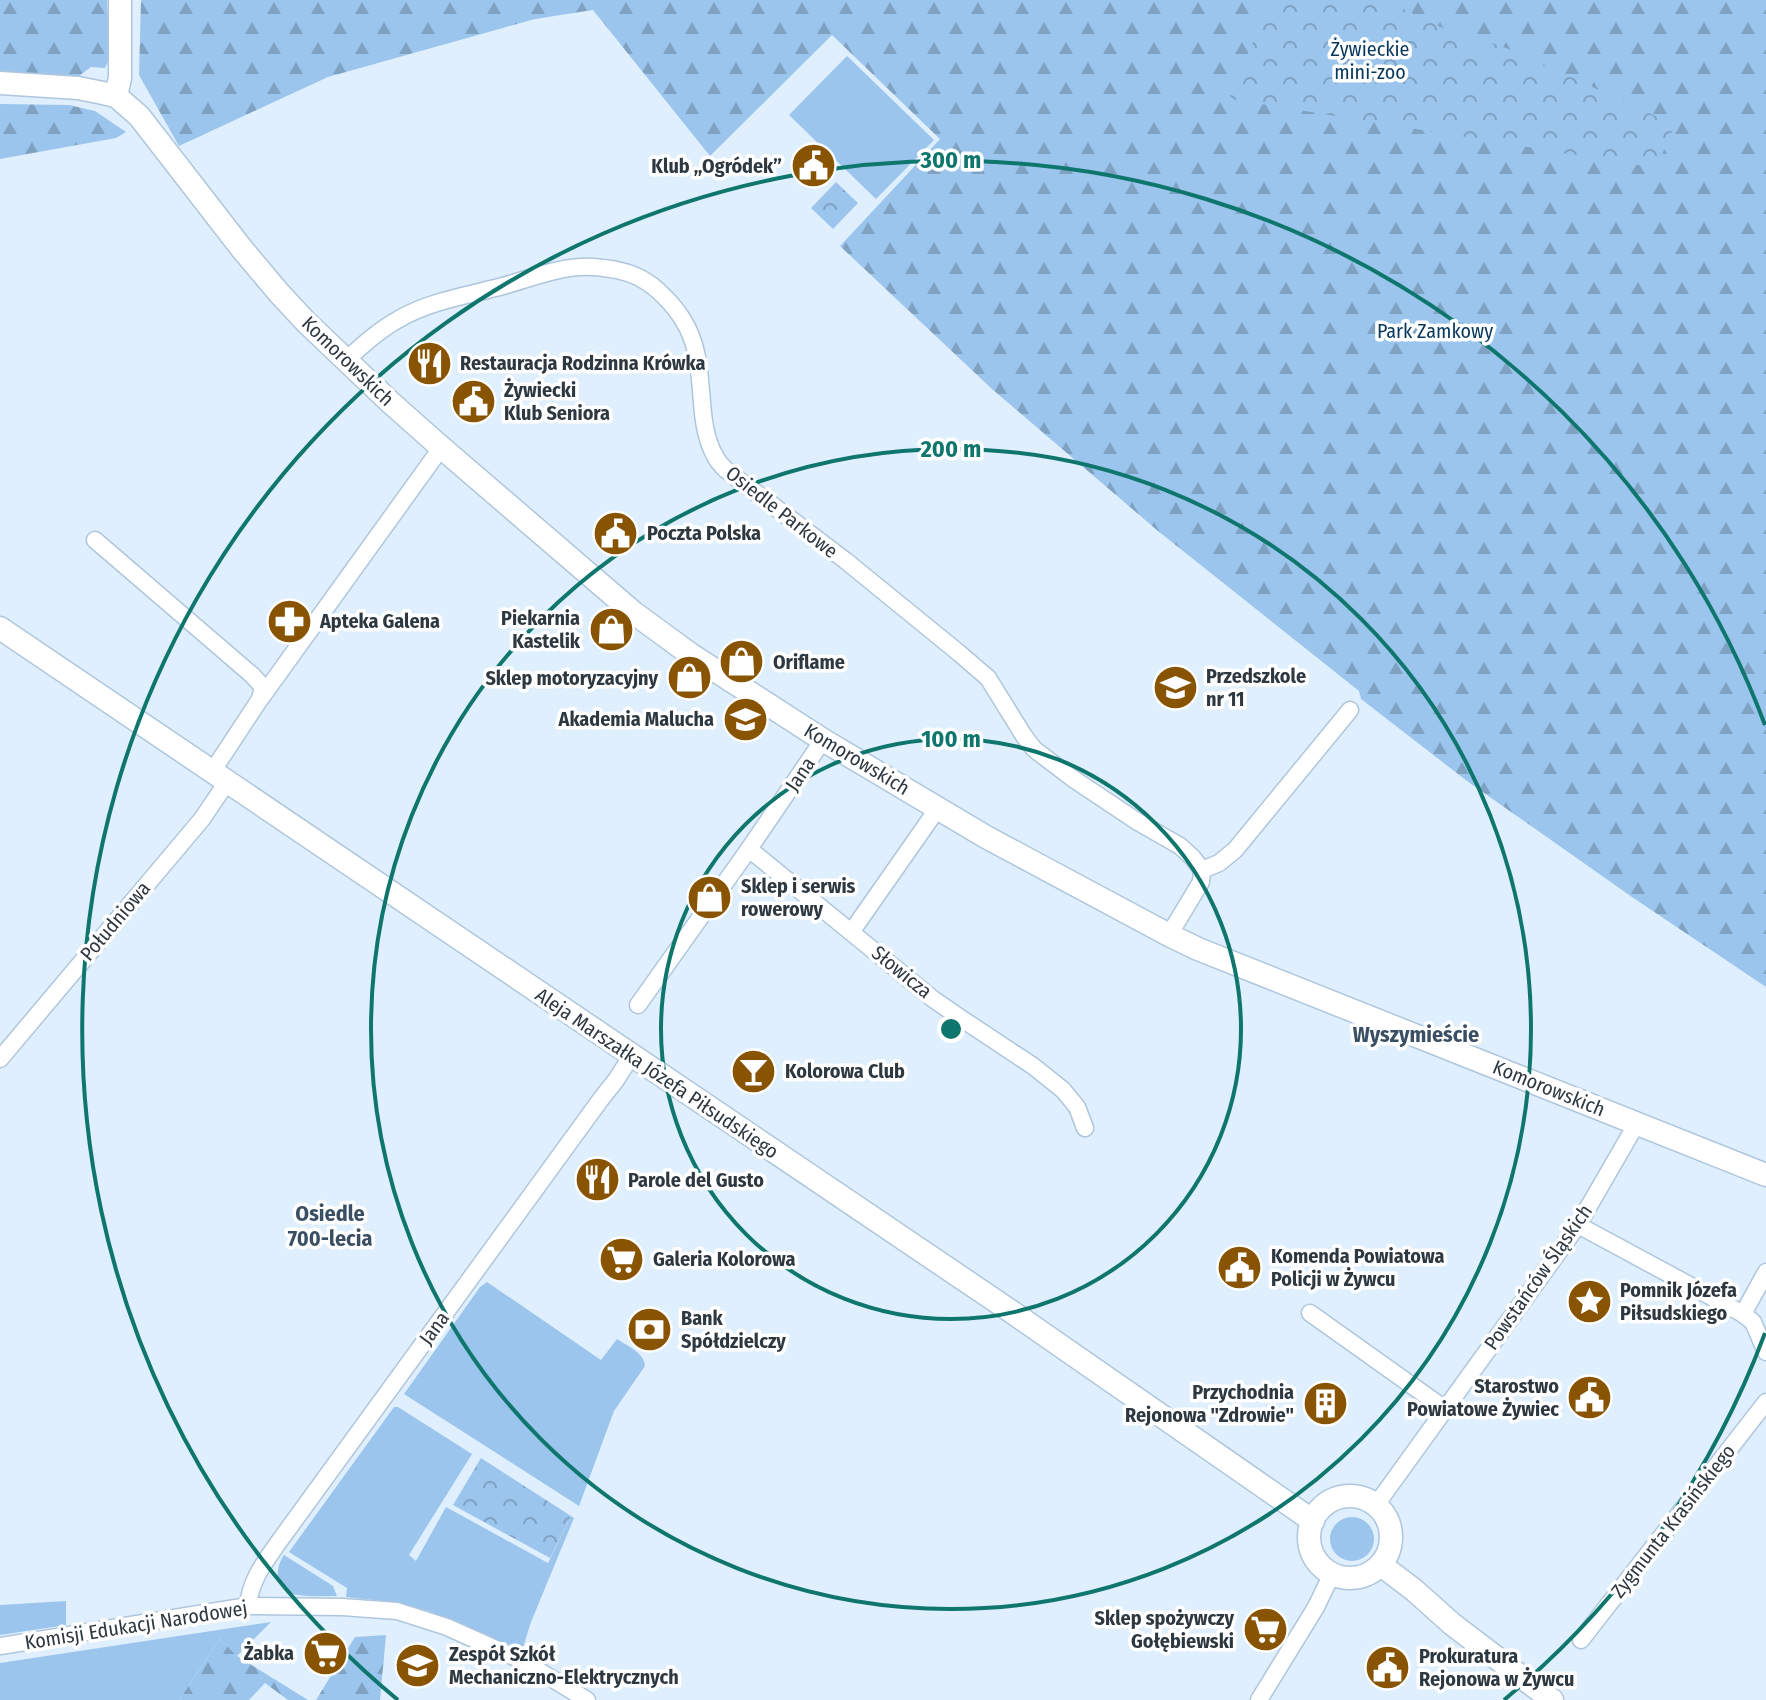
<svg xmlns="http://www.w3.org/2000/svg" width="1766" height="1700" font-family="'Fira Sans Condensed',sans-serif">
<defs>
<pattern id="forest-firs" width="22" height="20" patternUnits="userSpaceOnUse" patternTransform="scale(2)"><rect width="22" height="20" fill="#9bc5ed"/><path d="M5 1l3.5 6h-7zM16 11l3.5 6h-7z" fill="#7fa1c2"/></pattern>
<pattern id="park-crowns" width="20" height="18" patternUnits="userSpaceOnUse" patternTransform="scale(2)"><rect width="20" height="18" fill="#9bc5ed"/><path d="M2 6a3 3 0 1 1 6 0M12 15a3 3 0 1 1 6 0" fill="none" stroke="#7fa1c2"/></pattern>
</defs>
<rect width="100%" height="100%" fill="#e0effd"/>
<g fill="#9bc5ed">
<polygon points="847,56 934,140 876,199 789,115"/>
<path d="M487,1282L601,1360L617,1339C627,1346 644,1352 645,1366L614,1411L579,1506L404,1394L480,1287Z"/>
<polygon points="394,1407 398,1407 472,1454 409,1555 416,1561 446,1507 548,1563 571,1516 574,1518 531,1622 522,1651 429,1611 391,1602 346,1597 347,1588 289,1552"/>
<circle cx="1352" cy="1539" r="22"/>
<path d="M284,1555L333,1586L337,1596C325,1596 311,1597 298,1595C276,1592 273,1571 284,1555Z"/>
<polygon points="66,1601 66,1625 0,1635 0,1605"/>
<polygon points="271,1622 237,1656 220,1639 179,1700 0,1700 0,1663"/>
</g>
<g fill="url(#forest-firs)">
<polygon points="0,0 107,0 110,57 105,68 91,67 79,76 0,73"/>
<polygon points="141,0 1766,0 1766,987 1632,897 1467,781 1361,699 1359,691 1158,531 992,389 840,246 940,139 832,35 710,156 593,10 535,19 328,77 179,146 139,75"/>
<polygon points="0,104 69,105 95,111 126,132 116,138 0,159"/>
<polygon points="386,1635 380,1700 316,1700 355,1637"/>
<polygon points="220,1639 237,1656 308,1700 288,1700 265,1683 249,1700 179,1700"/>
</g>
<g fill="url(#park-crowns)">
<polygon points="1272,0 1385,0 1488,50 1492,43 1514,51 1675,125 1656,168 1231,99 1230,94"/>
<polygon points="836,182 858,203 833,229 811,208"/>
<polygon points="481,1458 571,1516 550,1558 453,1505"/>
</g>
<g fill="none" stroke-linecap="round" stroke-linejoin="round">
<defs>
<g id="street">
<path d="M346,360C363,345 379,330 399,319C430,301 469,295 503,286C532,278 563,265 593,267C607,268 627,271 640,278C656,286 674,305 683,320C710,362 693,417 715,456C717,461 722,466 726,470L846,561L959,653L988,678L1024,736L1034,749L1072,778L1138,822L1180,846L1193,858L1202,870L1201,882L1169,935"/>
<polyline points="95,540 252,675 263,687 260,699 212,772"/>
<polyline points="261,698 441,448"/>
<polyline points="749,849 933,999 965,1021 1033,1066 1063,1090 1077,1107 1085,1128"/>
<polyline points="1202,870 1219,863 1235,850 1350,710"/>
<polyline points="852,931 938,808"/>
<polyline points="638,1005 749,849 823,740"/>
<polyline points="0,1059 202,819 227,782"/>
<polyline points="1578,1225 1743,1314 1753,1322 1766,1352"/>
<polyline points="1310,1313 1445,1409"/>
<polyline points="1743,1314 1766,1272"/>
<polyline points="1376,1505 1578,1225 1637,1123"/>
<path d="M248,1606C250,1581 264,1563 278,1543L601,1099L616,1080L632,1055"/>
<polyline points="1581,1640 1766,1402"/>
<polyline points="0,1646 248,1606 342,1607 397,1611 447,1627 523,1661 587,1700"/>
<polyline points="1259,1700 1316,1607 1332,1574"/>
</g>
<g id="secondary">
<polyline points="0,83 78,88 103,93 116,96 139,116 242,249 279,293 306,322 390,402 435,442 634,613 690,654 823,740 986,837 1169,935 1198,949 1766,1175"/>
<polyline points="116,96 120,78 120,0"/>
<polyline points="0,628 1009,1310 1313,1521"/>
<circle cx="1350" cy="1537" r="41"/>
<polyline points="1381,1565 1414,1590 1452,1624 1552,1700"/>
</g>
</defs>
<use href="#street" stroke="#aec6dd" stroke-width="19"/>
<use href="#secondary" stroke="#aec6dd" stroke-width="25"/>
<use href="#street" stroke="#fff" stroke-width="16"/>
<use href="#secondary" stroke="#fff" stroke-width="22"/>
</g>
<g fill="none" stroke="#0f766e" stroke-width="4">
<circle cx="951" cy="1029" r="290"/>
<circle cx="951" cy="1029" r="580"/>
<path d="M1765 1333A869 869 0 0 1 1504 1700M398 1700A869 869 0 1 1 1765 725"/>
</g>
<defs>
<symbol id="civic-disc" viewBox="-11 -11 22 22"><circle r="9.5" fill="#895402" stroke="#fff"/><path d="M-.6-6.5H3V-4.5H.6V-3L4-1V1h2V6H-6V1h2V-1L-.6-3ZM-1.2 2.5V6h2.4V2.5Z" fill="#fff"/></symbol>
<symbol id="restaurant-disc" viewBox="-11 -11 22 22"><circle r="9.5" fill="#895402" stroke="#fff"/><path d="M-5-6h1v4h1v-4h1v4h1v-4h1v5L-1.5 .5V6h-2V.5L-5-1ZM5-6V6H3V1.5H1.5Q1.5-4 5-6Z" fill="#fff"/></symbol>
<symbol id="pharmacy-disc" viewBox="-11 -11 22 22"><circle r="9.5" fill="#895402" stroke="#fff"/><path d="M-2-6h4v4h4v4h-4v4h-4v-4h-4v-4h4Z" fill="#fff"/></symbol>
<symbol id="shop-disc" viewBox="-11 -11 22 22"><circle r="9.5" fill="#895402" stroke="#fff"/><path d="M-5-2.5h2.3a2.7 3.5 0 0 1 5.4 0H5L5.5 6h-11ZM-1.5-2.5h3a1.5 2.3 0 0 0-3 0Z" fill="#fff"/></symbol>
<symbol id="school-disc" viewBox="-11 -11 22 22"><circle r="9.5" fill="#895402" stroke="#fff"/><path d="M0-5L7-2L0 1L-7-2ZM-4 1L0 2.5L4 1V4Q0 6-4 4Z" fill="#fff"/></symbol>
<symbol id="bar-disc" viewBox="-11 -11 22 22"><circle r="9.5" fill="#895402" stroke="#fff"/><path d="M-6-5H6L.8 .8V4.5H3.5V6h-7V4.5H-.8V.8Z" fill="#fff"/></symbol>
<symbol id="supermarket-disc" viewBox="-11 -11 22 22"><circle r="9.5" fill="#895402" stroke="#fff"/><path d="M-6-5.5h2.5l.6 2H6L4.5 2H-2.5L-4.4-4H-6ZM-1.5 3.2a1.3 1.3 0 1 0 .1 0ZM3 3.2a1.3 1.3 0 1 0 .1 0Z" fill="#fff"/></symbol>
<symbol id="sight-disc" viewBox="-11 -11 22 22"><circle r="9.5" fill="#895402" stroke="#fff"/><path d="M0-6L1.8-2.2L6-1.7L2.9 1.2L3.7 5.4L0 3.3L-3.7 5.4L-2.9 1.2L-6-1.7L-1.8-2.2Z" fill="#fff"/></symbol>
<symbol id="bank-disc" viewBox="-11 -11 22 22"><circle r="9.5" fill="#895402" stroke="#fff"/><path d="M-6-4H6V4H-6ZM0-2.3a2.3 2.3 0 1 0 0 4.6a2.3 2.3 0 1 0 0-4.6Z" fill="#fff"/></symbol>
<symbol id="building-disc" viewBox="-11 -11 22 22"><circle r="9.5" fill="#895402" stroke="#fff"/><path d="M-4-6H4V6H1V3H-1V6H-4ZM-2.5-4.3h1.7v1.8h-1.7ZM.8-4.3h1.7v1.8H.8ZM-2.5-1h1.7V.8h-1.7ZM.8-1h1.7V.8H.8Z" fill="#fff"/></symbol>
</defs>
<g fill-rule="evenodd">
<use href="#civic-disc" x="788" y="140" width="51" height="51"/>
<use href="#restaurant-disc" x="404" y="338" width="51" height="51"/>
<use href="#civic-disc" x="448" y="376" width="51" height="51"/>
<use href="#civic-disc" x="590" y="508" width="51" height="51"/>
<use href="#pharmacy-disc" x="264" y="596" width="51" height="51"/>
<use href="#shop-disc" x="586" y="604" width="51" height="51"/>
<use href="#shop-disc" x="716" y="636" width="51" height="51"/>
<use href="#shop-disc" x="664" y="652" width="51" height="51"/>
<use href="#school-disc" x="1150" y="662" width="51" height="51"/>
<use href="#school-disc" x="720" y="694" width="51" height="51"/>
<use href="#shop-disc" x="684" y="872" width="51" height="51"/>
<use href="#bar-disc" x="728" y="1046" width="51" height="51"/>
<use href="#restaurant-disc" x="572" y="1154" width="51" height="51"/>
<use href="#supermarket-disc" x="596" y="1234" width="51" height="51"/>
<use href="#civic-disc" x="1214" y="1242" width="51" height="51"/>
<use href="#sight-disc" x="1564" y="1276" width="51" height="51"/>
<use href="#bank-disc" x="624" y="1304" width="51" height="51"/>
<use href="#civic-disc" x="1564" y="1372" width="51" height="51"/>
<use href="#building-disc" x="1300" y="1378" width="51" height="51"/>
<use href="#supermarket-disc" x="1240" y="1604" width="51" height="51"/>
<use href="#supermarket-disc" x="300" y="1628" width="51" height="51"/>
<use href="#school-disc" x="392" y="1640" width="51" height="51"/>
<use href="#civic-disc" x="1362" y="1642" width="51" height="51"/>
</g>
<g text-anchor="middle" stroke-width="7" stroke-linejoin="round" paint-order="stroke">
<g font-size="20" fill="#06375d" stroke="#fff">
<text x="1370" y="56">Żywieckie<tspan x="1370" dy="23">mini-zoo</tspan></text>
<text x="1435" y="338">Park Zamkowy</text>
</g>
<g font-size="20" font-weight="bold" fill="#2e3841" stroke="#fff" text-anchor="start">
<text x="782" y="173" text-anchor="end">Klub „Ogródek”</text>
<text x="460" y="370">Restauracja Rodzinna Krówka</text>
<text x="504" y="397">Żywiecki<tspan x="504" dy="23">Klub Seniora</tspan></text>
<text x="647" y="540">Poczta Polska</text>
<text x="580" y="625" text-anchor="end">Piekarnia<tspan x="580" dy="23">Kastelik</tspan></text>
<text x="320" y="628">Apteka Galena</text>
<text x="773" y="669">Oriflame</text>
<text x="1206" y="683">Przedszkole<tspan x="1206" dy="23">nr 11</tspan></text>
<text x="658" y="685" text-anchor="end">Sklep motoryzacyjny</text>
<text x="714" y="726" text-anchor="end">Akademia Malucha</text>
<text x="741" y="893">Sklep i serwis<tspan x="741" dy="23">rowerowy</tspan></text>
<text x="785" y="1078">Kolorowa Club</text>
<text x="628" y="1187">Parole del Gusto</text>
<text x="1271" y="1263">Komenda Powiatowa<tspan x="1271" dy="23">Policji w Żywcu</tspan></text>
<text x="653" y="1266">Galeria Kolorowa</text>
<text x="1620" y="1297">Pomnik Józefa<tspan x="1620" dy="23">Piłsudskiego</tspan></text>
<text x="681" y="1325">Bank<tspan x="681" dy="23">Spółdzielczy</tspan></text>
<text x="1559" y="1393" text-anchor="end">Starostwo<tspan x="1559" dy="23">Powiatowe Żywiec</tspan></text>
<text x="1294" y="1399" text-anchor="end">Przychodnia<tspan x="1294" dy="23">Rejonowa "Zdrowie"</tspan></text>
<text x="1234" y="1625" text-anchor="end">Sklep spożywczy<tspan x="1234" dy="23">Gołębiewski</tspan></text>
<text x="294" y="1660" text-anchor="end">Żabka</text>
<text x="449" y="1661">Zespół Szkół<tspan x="449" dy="23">Mechaniczno-Elektrycznych</tspan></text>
<text x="1419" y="1663">Prokuratura<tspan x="1419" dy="23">Rejonowa w Żywcu</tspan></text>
</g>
<g font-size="20" fill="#2e3841" stroke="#fff">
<text transform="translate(348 361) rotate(44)" y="7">Komorowskich</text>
<text transform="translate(782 512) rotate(38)" y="7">Osiedle Parkowe</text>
<text transform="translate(857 759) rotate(31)" y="7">Komorowskich</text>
<text transform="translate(800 774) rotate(-56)" y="7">Jana</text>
<text transform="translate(115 921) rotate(-50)" y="7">Południowa</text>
<text transform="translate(902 972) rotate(39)" y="7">Słowicza</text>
<text transform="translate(657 1073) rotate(34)" y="7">Aleja Marszałka Józefa Piłsudskiego</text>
<text transform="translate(1549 1088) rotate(22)" y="7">Komorowskich</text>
<text transform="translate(1538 1277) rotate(-55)" y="7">Powstańców Śląskich</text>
<text transform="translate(434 1328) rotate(-54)" y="7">Jana</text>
<text transform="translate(1673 1521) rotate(-52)" y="7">Zygmunta Krasińskiego</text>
<text transform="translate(136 1625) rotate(-9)" y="7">Komisji Edukacji Narodowej</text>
</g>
<g font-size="22" font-weight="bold" fill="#3a4f63" stroke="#fff">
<text x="1416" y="1042">Wyszymieście</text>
<text x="330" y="1221">Osiedle<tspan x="330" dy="25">700-lecia</tspan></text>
</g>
</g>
<circle cx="951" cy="1029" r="12" fill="#0f766e" stroke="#fff" stroke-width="4"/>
<g font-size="24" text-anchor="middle" font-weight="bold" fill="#0f766e" stroke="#fff" stroke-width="7" stroke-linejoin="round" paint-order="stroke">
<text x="951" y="168">300 m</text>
<text x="951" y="457">200 m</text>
<text x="951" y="747">100 m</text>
</g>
</svg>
